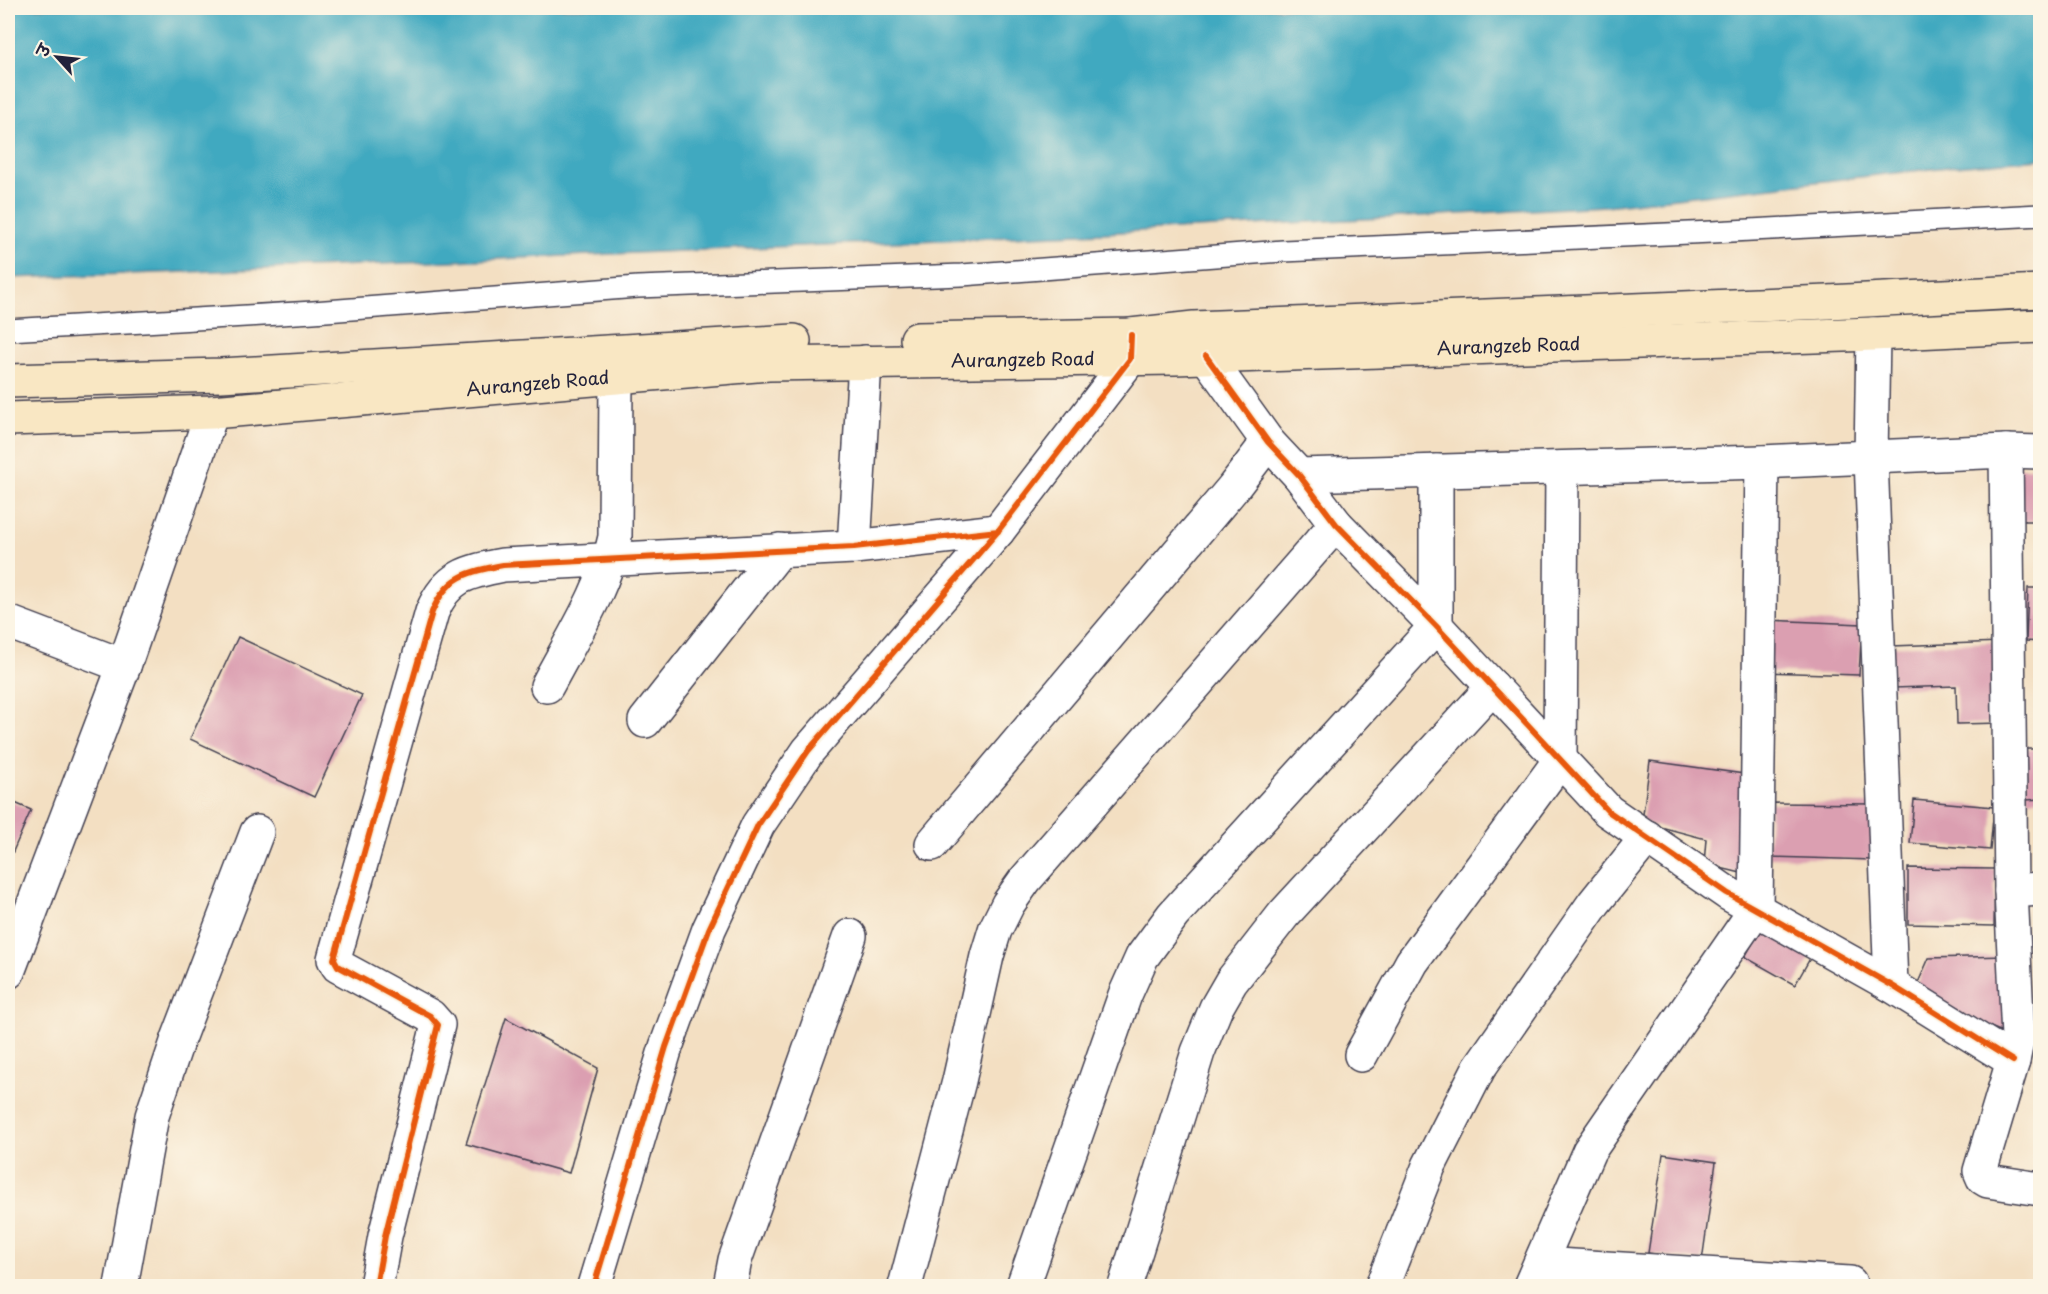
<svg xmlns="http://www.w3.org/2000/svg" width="2048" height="1294" font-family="'Playpen Sans','Playpen Sans Deva',sans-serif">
<rect width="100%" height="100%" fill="#fcf5e5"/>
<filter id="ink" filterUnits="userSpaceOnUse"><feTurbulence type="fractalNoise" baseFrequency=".0167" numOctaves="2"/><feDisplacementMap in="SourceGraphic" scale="12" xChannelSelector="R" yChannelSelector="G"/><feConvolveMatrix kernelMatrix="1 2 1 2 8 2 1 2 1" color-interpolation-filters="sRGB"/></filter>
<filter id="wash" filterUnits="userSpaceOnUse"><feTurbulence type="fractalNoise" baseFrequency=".008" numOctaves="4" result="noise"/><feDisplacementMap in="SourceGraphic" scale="24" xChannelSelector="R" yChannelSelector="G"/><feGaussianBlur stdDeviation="1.35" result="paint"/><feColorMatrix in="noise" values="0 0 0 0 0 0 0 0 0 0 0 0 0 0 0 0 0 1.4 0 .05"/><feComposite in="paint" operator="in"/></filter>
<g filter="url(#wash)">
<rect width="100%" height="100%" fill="#f3dfc2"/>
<polygon fill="#40a9c0" stroke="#31667e" stroke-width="1.5" points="8,8 2040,8 2040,159 1966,165 1606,206 1103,233 217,271 8,278"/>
<g id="blocks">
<g fill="#db9fb1">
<rect x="2013" y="468" width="27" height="53"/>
<polygon points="2028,588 2040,588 2040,642 2026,641"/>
<polygon points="1766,620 1862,624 1859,675 1763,672"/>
<polygon points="238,637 362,695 314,797 190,739"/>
<polygon points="2001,642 2003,723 1957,724 1956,686 1893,688 1892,646"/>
<polygon points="2026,749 2040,749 2040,799 2027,800"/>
<polygon points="1650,761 1744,774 1741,873 1704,864 1706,839 1642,822"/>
<polygon points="8,800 31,810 8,863"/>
<polygon points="1914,800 1994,807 1990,850 1910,843"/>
<polygon points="1770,803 1873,804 1874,860 1768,857"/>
<polygon points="1908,868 1995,869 1994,926 1908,924"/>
<polygon points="1767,918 1817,946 1795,985 1745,957"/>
<polygon points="2006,956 2007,1034 1913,994 1929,958"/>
<polygon points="506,1018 598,1068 569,1173 466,1144"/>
<polygon points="1663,1154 1716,1162 1702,1261 1648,1253"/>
</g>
</g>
</g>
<g filter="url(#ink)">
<use href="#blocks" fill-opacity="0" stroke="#413e4f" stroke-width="1.5"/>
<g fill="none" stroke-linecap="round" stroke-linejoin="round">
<defs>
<polyline id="lane" points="8,330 313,312 638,287 962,275 1283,251 1712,232 2040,215"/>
<g id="street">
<polyline points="1873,334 1871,458 1891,985"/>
<polyline points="1206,356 1268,442 1299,475 1336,524 1436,626 1608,811 1727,893 1891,985 2013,1061"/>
<polyline points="2006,451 2011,891 2018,1037 2013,1061 1980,1171 1983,1178 1988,1181 2040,1189"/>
<polyline points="1299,475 1762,462 2006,451 2040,452"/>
<polyline points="854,547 865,362"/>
<polyline points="8,622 124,666"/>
<path d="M547,686C572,638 604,590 615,537L616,377"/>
<polyline points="645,721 780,550"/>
<polyline points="932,844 1233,488 1268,442"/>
<polyline points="2011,891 2040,889"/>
<polyline points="8,972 124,666 212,412"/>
<polyline points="1361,1055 1412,962 1560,760 1562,468"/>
<polyline points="1540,1264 1850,1283"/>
<polyline points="121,1286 152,1116 178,1039 257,832"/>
<path d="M376,1286L385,1236L438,1025L430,1016L338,966L334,959L432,612C447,576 467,572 503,565L854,547L998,531"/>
<polyline points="594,1286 666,1047 709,929 758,825 808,751 998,531 1130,359 1131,335"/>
<polyline points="730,1286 735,1260 850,936"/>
<polyline points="905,1286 959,1081 987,956 995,930 1008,904 1025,880 1336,524"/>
<polyline points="1023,1286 1125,995 1142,957 1173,915 1436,626 1436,471"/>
<polyline points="1125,1286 1198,1052 1216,1008 1231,982 1284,914 1493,687"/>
<polyline points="1382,1286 1429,1166 1479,1068 1594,903 1647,837"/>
<polyline points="1530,1286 1589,1151 1756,909 1762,462"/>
</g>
<g id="secondary">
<polyline points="917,339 1131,335 1194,328 1828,302 2040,291"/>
<polyline points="8,381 221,375 794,341"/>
<path id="s1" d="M8,419L212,412L768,364L1175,358L1873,334L2040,326"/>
</g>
</defs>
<use href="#lane" stroke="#413e4f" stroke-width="24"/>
<use href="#street" stroke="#413e4f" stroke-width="36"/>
<use href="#secondary" stroke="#413e4f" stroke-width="36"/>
<use href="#lane" stroke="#fff" stroke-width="21"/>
<use href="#street" stroke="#fff" stroke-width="33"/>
<use href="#secondary" stroke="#f9e7c3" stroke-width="33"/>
<defs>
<g id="cycleway">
<polyline points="1206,356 1268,442 1299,475 1336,524 1436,626 1608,811 1727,893 1891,985 2013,1061"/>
<path d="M376,1286L385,1236L438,1025L430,1016L338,966L334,959L432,612C447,576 467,572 503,565L854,547L998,531"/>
<polyline points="594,1286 666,1047 709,929 758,825 808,751 998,531 1130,359 1131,335"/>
</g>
</defs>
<use href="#cycleway" stroke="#fcf5e5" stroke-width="10"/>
<use href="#cycleway" stroke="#e8590c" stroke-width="6"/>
</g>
</g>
<g text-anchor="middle" stroke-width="5" stroke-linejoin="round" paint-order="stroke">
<g font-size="18" fill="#22223b" stroke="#fcf5e5">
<text dy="6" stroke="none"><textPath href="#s1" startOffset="1503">Aurangzeb Road</textPath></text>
<text dy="6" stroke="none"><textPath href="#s1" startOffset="1017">Aurangzeb Road</textPath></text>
<text dy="6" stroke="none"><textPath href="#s1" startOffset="531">Aurangzeb Road</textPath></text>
</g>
</g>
<rect width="2048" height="1294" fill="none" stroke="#fcf5e5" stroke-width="30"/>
<g transform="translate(57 57) rotate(297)" stroke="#fcf5e5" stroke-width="4.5" paint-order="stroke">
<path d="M0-4.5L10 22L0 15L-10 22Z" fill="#22223b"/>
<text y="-9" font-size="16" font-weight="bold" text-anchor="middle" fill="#22223b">उ</text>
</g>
</svg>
